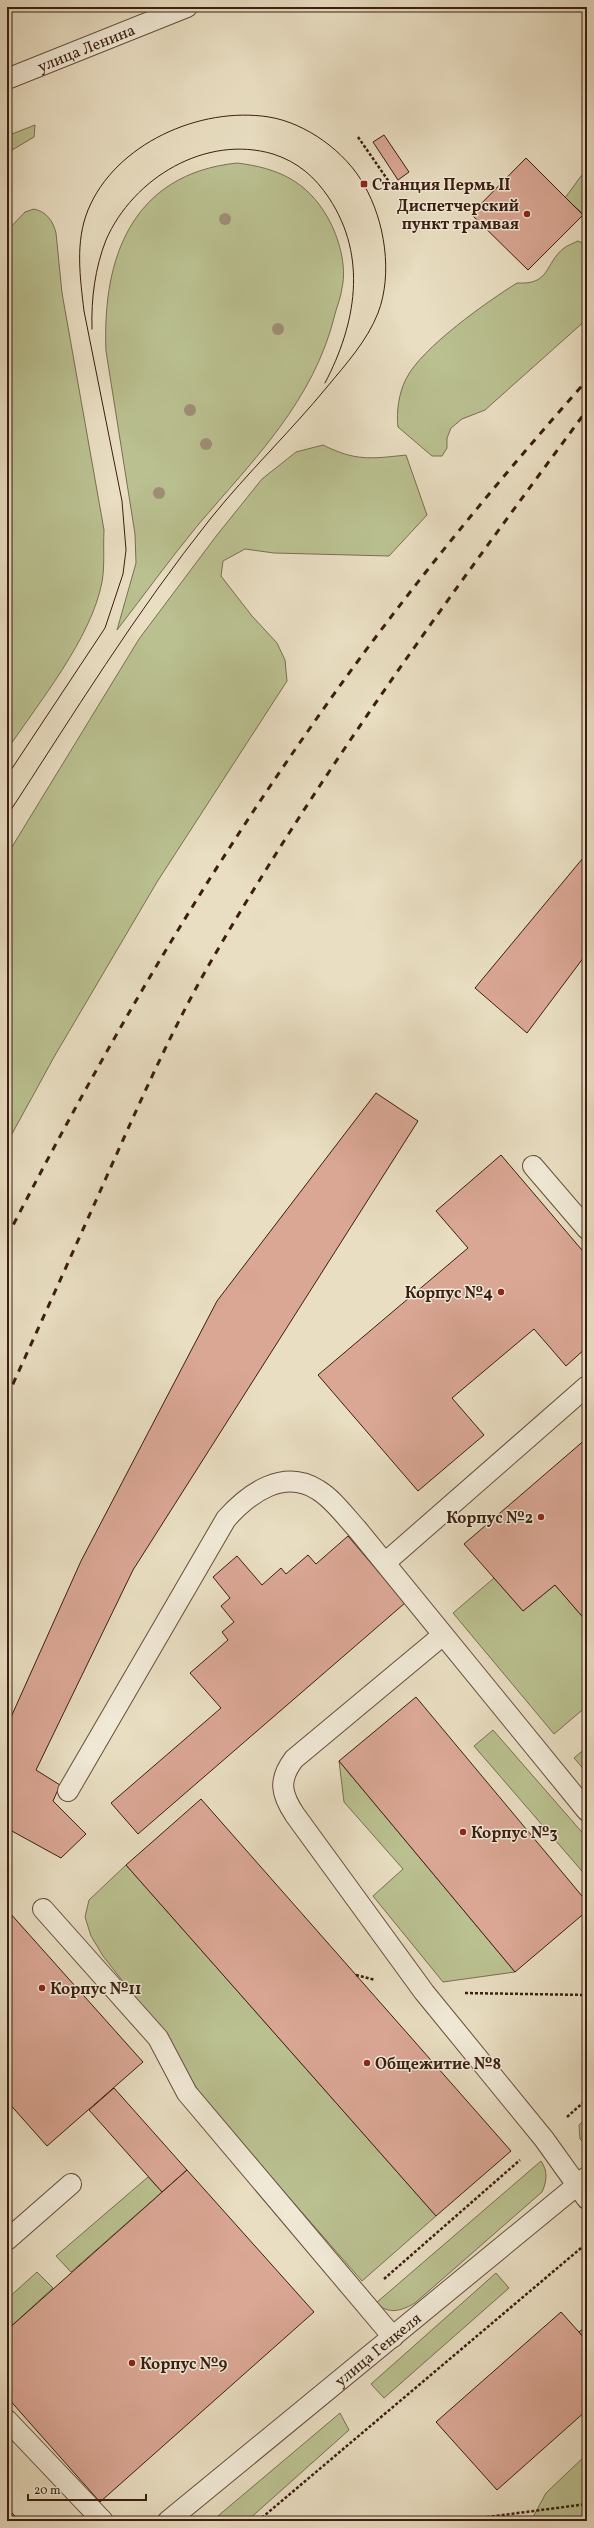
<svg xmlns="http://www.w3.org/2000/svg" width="594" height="2528" font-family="Vollkorn,serif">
<rect width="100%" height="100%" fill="#e9dec2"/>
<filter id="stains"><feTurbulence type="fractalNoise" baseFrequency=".005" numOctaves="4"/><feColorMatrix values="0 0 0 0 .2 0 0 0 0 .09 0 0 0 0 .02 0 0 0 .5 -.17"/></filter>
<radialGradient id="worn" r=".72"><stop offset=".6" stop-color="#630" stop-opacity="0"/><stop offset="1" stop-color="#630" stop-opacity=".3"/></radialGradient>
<g fill="#bac090" stroke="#7a6f50">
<polygon points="35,125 34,137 7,153 7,136"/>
<path d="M237,163C278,168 307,181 328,218C339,238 347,266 342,288C341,297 337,306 335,314C314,401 254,459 198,525C170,559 144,595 117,630L136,563L135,534L106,351C102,258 132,174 237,163Z"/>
<polygon points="587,168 587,217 565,198"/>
<path d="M34,209C47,212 53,221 56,233L62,293L104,530C103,547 105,566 102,582C91,639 39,702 7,750V231L25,212Z"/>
<path d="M578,241L587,245V319L485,410L462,419L451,428L447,438V448L442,456H432L398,427C396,413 399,392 406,379C421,348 488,301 517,283C551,285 544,264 564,248C568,245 574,243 578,241Z"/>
<path d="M323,445C355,461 370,459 406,455L427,515L389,556L274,553L245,549L223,561L221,576L252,616L277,643L285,660L287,681L157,882L54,1057L7,1143V855L139,639L217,535L262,479L296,452Z"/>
<polygon points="494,1578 523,1611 555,1585 587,1622 587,1706 554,1734 453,1613"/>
<polygon points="493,1730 587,1838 587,1877 474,1746"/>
<polygon points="587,1747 587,1773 574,1758"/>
<polygon points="339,1761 515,1972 443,1982 373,1896 403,1869 344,1802"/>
<polygon points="126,1865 436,2216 362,2281 203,2099 165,2035 103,1956 91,1936 85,1917 89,1900"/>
<polygon points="587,2118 587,2142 584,2143 580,2139 579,2125"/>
<path d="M541,2161C548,2171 547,2181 542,2192L415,2303C401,2311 389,2315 376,2303Z"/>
<polygon points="148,2177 162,2192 71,2272 56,2256"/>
<polygon points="37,2272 53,2288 7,2330 7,2299"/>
<polygon points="496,2273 509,2288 384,2398 371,2384"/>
<polygon points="340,2413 349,2430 247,2521 212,2521"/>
<polygon points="587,2454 587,2521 531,2521 546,2493"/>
</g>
<g fill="#daa795" stroke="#3b1e11">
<polygon points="384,135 409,172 398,180 373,142"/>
<polygon points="526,158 583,215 528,270 471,214"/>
<polygon points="583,858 587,861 587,953 527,1033 475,988"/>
<polygon points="376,1093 418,1121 133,1570 36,1770 60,1785 53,1801 86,1834 61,1858 10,1830 7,1840 7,1726 81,1561 217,1301"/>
<polygon points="501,1155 587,1256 587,1347 566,1366 534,1329 452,1398 484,1435 418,1491 318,1375 468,1248 436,1211"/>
<polygon points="587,1438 587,1622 555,1585 523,1611 464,1544"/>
<polygon points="348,1536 405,1603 138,1834 111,1803 221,1708 190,1673 228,1640 222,1632 234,1622 221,1606 230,1598 213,1577 237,1556 262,1585 281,1568 286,1574 308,1555 316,1564"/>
<polygon points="416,1697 587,1902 587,1911 515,1972 339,1761"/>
<polygon points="201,1799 511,2151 436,2216 126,1865"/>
<polygon points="9,1912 143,2062 47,2146 7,2101 7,1914"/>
<polygon points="114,2088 187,2170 162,2192 89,2110"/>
<polygon points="187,2170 314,2312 100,2502 7,2397 7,2330"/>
<polygon points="561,2312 587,2341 587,2410 497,2490 436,2422"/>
<polygon points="587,2326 587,2341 579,2332"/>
<polygon points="7,2507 19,2521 7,2521"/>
</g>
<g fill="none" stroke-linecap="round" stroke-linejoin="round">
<defs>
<g id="service">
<path id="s1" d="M7,79L187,7"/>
<polyline points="533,1166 587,1229"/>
<polyline points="386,1562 587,1386"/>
<path d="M443,1635L294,1759C278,1780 281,1794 295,1815L424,1992L544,2139L587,2199"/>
<path d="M68,1791L226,1519C249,1493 284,1468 318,1490C333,1499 345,1516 357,1529L587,1811"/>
<polyline points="43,1909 158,2038 187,2093 393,2337"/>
<polyline points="7,2240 71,2184"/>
<polyline points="7,2420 103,2521"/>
<path id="s2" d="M168,2521L587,2177"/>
</g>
</defs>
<use href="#service" stroke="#664e3d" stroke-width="22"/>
<g stroke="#3b1e11" stroke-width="2.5" stroke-dasharray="3 2" stroke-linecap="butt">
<polyline points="358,137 394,189"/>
<polyline points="356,1975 375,1980"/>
<polyline points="465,1993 587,1995"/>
<polyline points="583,2102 587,2092"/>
<polyline points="567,2117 587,2099"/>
<polyline points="384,2279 520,2160"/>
<polyline points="258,2521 587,2243"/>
<polyline points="457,2521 587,2504"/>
</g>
<use href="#service" stroke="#f1ead7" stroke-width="20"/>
<g stroke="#3b1e11" stroke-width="1">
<path d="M92,329C91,299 95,268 106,240C133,178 206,134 273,154C298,162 315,177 329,198C368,257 356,324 325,383"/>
<path d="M7,776L105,628L123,574L126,550L122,501L84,311C80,277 75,242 88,210C115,144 200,106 269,117C306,123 346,152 364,185C385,221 393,274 378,313C367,341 346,364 327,387C290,432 248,472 211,518C136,612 73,715 7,816"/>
</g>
<g stroke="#3b1e11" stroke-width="3" stroke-dasharray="7 7" stroke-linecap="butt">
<path d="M7,1237C97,1062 195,892 308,731C393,608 488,492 587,380"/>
<path d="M7,1397C43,1318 79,1239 114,1160C144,1093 174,1026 210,963C322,769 454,590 587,410"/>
</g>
</g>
<g fill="#9e8f76">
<circle cx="225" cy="219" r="6"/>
<circle cx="278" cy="329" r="6"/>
<circle cx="190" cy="410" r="6"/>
<circle cx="206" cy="444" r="6"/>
<circle cx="159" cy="493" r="6"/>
</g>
<g fill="#8f2418" stroke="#f1ead7" stroke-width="1.5">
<rect x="360" y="180" width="8" height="8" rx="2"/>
<circle cx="527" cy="214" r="4"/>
<circle cx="501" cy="1292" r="4"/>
<circle cx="541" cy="1517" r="4"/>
<circle cx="463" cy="1832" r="4"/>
<circle cx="42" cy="1988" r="4"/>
<circle cx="367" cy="2063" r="4"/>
<circle cx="132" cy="2363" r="4"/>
</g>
<g text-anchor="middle" stroke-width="3" stroke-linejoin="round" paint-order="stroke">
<g font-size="16" fill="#3b1e11" stroke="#f1ead7">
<text dy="6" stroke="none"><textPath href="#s1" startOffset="85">улица Ленина</textPath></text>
<text dy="6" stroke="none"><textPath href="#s2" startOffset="271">улица Генкеля</textPath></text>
</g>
<g font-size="16" font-weight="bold" fill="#3b1e11" stroke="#f1ead7" text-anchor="start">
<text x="372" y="190">Станция Пермь II</text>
<text x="519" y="211" text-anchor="end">Диспетчерский<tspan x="519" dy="18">пункт трамвая</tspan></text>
<text x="493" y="1298" text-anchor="end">Корпус №4</text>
<text x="533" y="1523" text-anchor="end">Корпус №2</text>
<text x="471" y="1838">Корпус №3</text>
<text x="50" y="1994">Корпус №11</text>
<text x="375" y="2069">Общежитие №8</text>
<text x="140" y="2369">Корпус №9</text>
</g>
</g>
<rect width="594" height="2528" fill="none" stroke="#e9dec2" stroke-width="24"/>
<rect x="8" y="8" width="578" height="2512" fill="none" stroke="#3b1e11" stroke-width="2"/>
<rect x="12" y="12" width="570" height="2504" fill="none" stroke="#3b1e11"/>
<path d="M28 2494v6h118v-6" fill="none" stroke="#3b1e11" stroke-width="2"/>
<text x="34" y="2494" font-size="12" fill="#3b1e11" stroke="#f1ead7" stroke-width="3" paint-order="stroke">20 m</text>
<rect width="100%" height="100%" filter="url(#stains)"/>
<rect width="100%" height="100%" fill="url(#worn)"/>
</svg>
